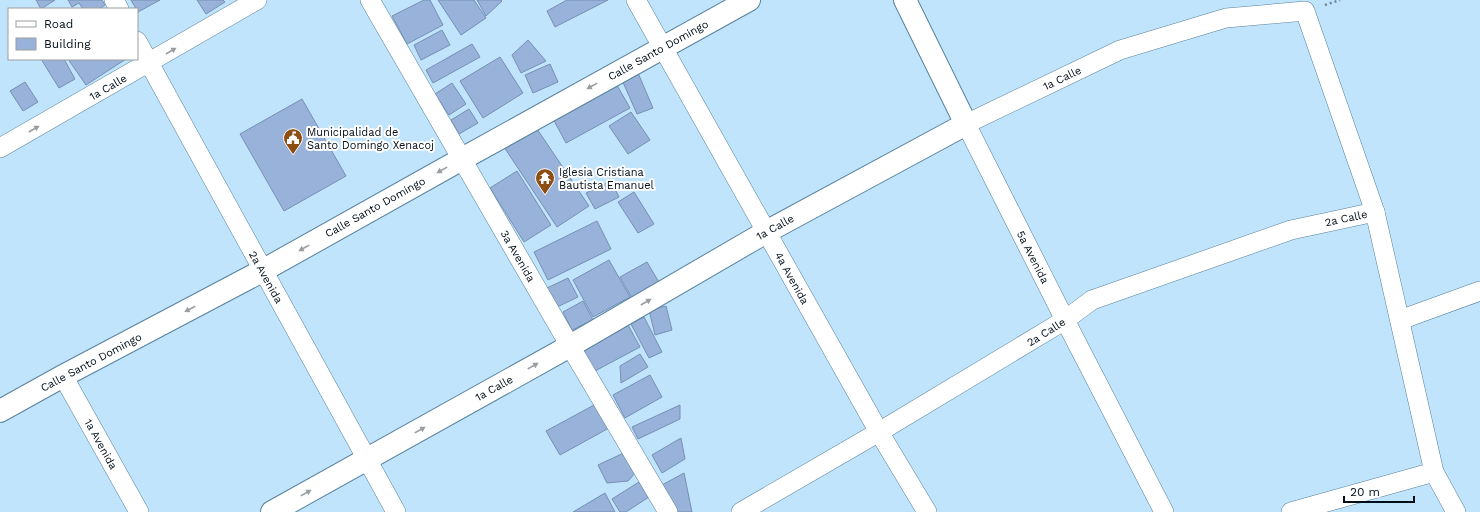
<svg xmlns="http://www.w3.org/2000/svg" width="1480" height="512" font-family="'Work Sans',sans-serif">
<rect width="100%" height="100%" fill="#c0e4fc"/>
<g fill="#98b2d9" stroke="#768fb4">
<polygon points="36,0 55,0 41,9"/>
<polygon points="68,0 102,0 105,5 99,9 83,9 79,3 72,7"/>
<polygon points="131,0 160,0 138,12"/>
<polygon points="197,0 223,0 225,2 206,14"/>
<polygon points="424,0 430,0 443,25 407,44 392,16"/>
<polygon points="438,0 474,0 486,18 461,35"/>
<polygon points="477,0 501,0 502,1 486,16"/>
<polygon points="567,0 608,0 555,27 547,11"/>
<polygon points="442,30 450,45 421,60 414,45"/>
<polygon points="528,40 546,61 521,73 512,55"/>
<polygon points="472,44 480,57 433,83 426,70"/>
<polygon points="500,57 523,93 483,118 460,81"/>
<polygon points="41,59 64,59 75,79 59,88"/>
<polygon points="68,59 126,59 86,85"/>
<polygon points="550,64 558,82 533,93 525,75"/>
<polygon points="638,73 653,108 637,114 622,80"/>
<polygon points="614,80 630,108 566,143 551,115"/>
<polygon points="25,82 38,102 23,111 10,91"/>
<polygon points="452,83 466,104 449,115 435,94"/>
<polygon points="302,99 346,176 284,211 240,134"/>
<polygon points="469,109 478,123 459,134 451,120"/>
<polygon points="631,112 650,140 628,154 609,126"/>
<polygon points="535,126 589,206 557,227 504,147"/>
<polygon points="517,171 551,225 524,242 490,188"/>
<polygon points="611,181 619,197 595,209 586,193"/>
<polygon points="634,192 654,224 638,233 618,202"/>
<polygon points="597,221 611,249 548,280 534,252"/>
<polygon points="609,260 630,297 593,317 573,280"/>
<polygon points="647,262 660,284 632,298 620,277"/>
<polygon points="568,278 578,297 557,307 547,288"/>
<polygon points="583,301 593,320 572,330 563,312"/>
<polygon points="666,306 672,330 655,335 649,310"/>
<polygon points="644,317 662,352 649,358 631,324"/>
<polygon points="627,323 640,347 595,371 581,347"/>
<polygon points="640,354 648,367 621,383 620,366"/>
<polygon points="650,375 662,397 625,418 613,395"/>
<polygon points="596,404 609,428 560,455 546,431"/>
<polygon points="680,405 680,419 638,439 632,427"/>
<polygon points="681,438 685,459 662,473 652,455"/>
<polygon points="628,451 637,471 628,481 607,483 598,465"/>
<polygon points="684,473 692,512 678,512 662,485"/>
<polygon points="639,482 649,497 626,512 620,512 612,499"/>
<polygon points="605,493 615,512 573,512"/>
</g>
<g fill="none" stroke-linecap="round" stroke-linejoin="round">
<defs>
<g id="minor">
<polyline points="114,0 119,9"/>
<polyline points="370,0 570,346 668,512"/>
<polyline points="636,0 879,432 927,512"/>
<polyline points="137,41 396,512"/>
<polyline points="0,148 257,0"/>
<polyline points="1400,320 1480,291"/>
<polyline points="63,376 139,512"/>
<polyline points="741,512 879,432 1065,320 1092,300 1291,230 1375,212"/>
<polyline points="1164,512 1065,320 966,124 1120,50 1226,18 1305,11 1375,212 1434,472 1456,512"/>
<polyline points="1291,512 1434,472"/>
</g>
<g id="secondary">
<polyline points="0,411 63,376 262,271 462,159 749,0"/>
<polyline points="272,512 570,346 766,232 966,124 905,0"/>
</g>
</defs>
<use href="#minor" stroke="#58829d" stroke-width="20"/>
<use href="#secondary" stroke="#58829d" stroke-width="24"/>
<polyline stroke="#6a8395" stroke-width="2.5" stroke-dasharray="2 3" stroke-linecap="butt" points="1325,5 1340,0"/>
<use href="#minor" stroke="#fff" stroke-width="19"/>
<use href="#secondary" stroke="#fff" stroke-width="22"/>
</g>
<defs><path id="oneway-solid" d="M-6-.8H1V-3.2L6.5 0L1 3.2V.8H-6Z"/></defs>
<g fill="#999ea2">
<use href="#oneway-solid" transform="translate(171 51) rotate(-30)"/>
<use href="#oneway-solid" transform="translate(592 86) rotate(151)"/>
<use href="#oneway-solid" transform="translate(34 129) rotate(-30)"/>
<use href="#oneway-solid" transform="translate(442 170) rotate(151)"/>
<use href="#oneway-solid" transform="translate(304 248) rotate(151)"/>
<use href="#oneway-solid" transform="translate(646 302) rotate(-30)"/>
<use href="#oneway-solid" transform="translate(190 309) rotate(152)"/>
<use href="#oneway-solid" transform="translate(533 366) rotate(-29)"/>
<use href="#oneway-solid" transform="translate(420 430) rotate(-29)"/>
<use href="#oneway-solid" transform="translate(306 493) rotate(-29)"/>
</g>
<defs>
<symbol id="civic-pin" viewBox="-11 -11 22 30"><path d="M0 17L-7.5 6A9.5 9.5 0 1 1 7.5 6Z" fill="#8c4e12" stroke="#fff"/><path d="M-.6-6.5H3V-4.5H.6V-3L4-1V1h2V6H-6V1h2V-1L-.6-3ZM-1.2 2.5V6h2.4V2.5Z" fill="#fff"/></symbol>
<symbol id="temple-pin" viewBox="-11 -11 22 30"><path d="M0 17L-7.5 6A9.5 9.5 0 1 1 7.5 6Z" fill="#8c4e12" stroke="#fff"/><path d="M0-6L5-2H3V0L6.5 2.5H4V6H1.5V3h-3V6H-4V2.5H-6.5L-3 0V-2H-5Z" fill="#fff"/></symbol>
</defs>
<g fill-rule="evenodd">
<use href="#civic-pin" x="282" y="127" width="22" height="30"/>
<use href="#temple-pin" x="534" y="167" width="22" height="30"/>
</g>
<g text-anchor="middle" stroke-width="4" stroke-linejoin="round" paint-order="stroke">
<g font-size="11" fill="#010d17" stroke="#fff">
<text transform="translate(658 50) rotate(-29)" y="4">Calle Santo Domingo</text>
<text transform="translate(1062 78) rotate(-26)" y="4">1a Calle</text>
<text transform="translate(108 87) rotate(-30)" y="4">1a Calle</text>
<text transform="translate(375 207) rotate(-29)" y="4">Calle Santo Domingo</text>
<text transform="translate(1346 218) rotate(-12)" y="4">2a Calle</text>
<text transform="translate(775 227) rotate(-29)" y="4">1a Calle</text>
<text transform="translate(518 256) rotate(60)" y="4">3a Avenida</text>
<text transform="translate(1033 257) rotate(63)" y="4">5a Avenida</text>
<text transform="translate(266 277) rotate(61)" y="4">2a Avenida</text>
<text transform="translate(792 278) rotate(61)" y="4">4a Avenida</text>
<text transform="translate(1046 332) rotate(-32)" y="4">2a Calle</text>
<text transform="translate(91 362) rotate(-28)" y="4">Calle Santo Domingo</text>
<text transform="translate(494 388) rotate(-29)" y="4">1a Calle</text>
<text transform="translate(101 444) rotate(61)" y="4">1a Avenida</text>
</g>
<g font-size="11" fill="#010d17" stroke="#fff" text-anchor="start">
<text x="307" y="136">Municipalidad de<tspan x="307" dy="13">Santo Domingo Xenacoj</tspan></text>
<text x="559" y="176">Iglesia Cristiana<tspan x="559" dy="13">Bautista Emanuel</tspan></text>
</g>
</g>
<rect x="8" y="8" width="130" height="52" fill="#ffffff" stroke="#999ea2"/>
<rect x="16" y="21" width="20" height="6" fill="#ffffff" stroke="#999ea2"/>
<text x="44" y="28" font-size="12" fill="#010d17">Road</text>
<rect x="16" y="38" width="20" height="12" fill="#98b2d9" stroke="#999ea2"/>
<text x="44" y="48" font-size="12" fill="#010d17">Building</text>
<path d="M1344 496v6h70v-6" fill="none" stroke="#010d17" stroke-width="2"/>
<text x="1350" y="496" font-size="12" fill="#010d17" stroke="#ffffff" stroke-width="3" paint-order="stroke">20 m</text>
</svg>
